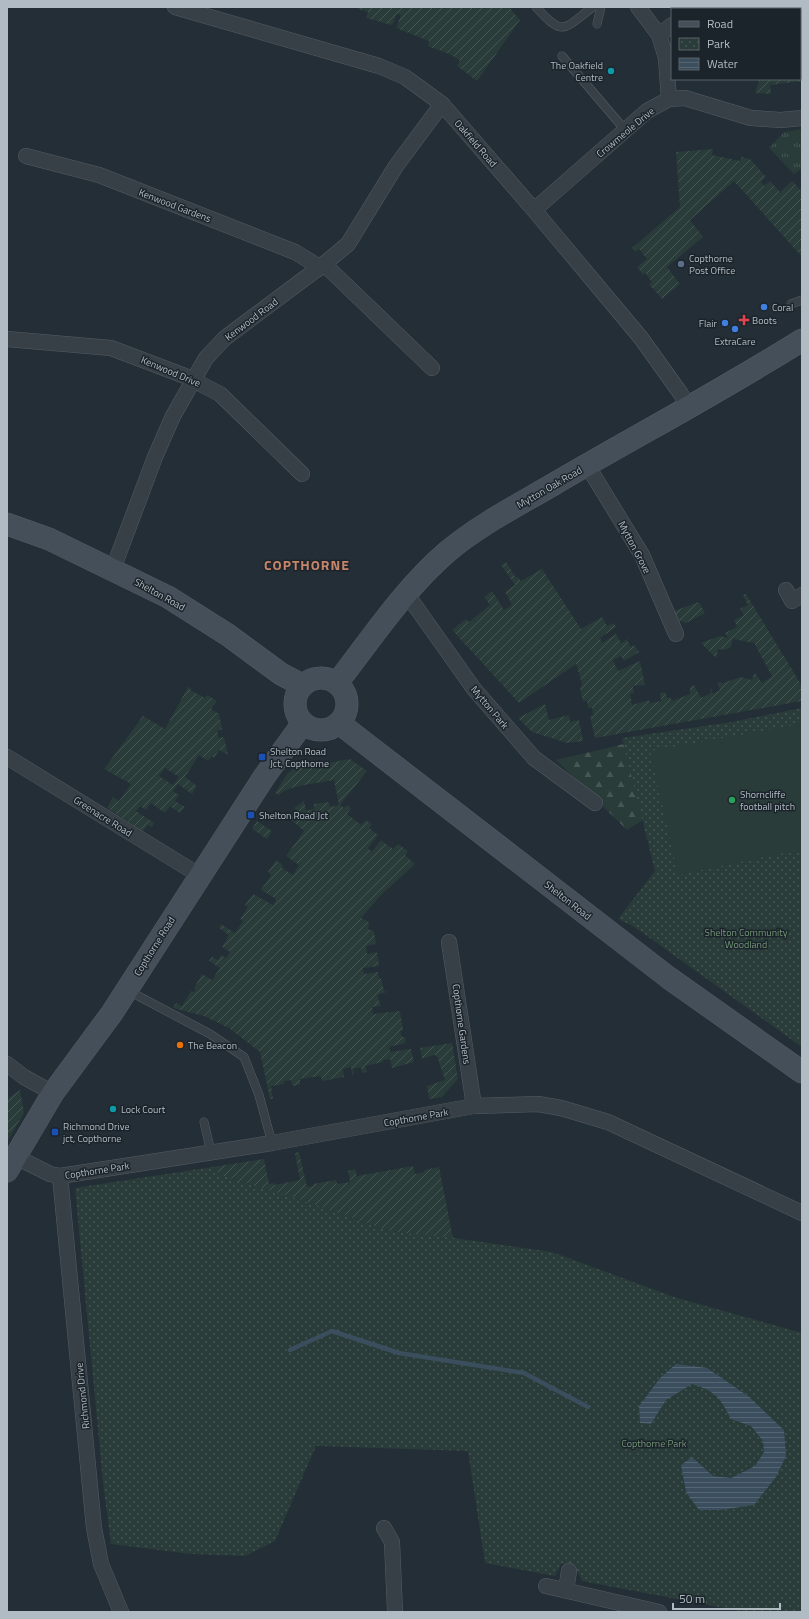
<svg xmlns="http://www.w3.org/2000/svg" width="809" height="1619" font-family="'Titillium Web',sans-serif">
<defs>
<pattern id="grass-tufts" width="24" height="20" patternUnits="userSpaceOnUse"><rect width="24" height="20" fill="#293c39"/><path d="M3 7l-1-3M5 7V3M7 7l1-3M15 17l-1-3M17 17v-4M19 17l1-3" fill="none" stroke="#465654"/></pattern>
<pattern id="forest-firs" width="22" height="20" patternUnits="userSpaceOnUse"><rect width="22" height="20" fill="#293c39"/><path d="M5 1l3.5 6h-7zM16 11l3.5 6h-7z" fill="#465654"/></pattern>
<pattern id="park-dots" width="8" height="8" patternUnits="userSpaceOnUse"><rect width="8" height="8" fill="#293c39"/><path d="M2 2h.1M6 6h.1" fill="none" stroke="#465654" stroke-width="1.8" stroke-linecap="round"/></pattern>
<pattern id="garden-furrows" width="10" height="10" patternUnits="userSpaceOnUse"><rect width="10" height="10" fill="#293c39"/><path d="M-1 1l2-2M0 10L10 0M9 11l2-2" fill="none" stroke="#465654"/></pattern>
<pattern id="water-rules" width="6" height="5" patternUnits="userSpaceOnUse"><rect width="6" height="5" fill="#3a4e5d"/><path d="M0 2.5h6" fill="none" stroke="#546673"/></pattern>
</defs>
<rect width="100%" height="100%" fill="#232e36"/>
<polygon fill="url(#grass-tufts)" points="802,129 802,168 794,174 769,148 784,132"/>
<polygon fill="url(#forest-firs)" points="624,744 643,820 627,830 556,760"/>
<g fill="url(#park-dots)">
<polygon points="802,708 802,1047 633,926 618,919 655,871 622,738 732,722"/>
<polygon points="212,1167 220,1175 304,1201 383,1229 404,1233 426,1234 552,1252 674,1297 802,1333 802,1612 745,1612 582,1581 575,1566 561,1564 555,1576 485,1563 468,1451 316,1446 275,1541 245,1556 191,1554 111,1544 103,1483 75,1188"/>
</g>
<g fill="url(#garden-furrows)" fill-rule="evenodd">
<path d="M359,7H509L520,20L477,81L457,66L460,61C451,53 439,51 428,46L429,41L396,28L401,15L397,14L392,25L366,18L368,12L358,9Z"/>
<polygon points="765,7 802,7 802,81 770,85 771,94 755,93 759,81 754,79 800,79 800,9 763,9"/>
<polygon points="713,149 712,155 740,161 742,157 750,159 766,177 761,182 764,186 770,181 780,192 792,181 802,191 802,257 734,181 690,220 703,237 667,267 680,284 662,299 649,284 652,282 645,273 643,275 637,267 647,259 639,249 635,252 632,248 680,207 676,152"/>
<polygon points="506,562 516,578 518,577 521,581 542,569 581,629 602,617 607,626 614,623 616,627 600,638 602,643 616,634 621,643 630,637 627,640 631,647 634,645 639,652 624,661 621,656 613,660 618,671 640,661 645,685 633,686 634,693 630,694 632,705 649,700 650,703 661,701 660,693 665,692 667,698 670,697 672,701 690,694 690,687 694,685 701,698 711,693 710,687 713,694 720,690 717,683 720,682 723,683 741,677 752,680 754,674 756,674 762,683 772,676 754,643 733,639 731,647 725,650 718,649 716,658 701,643 720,636 728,638 725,633 737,627 734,620 744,615 740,609 748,605 743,595 746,594 802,686 802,701 595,738 590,716 593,715 592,708 588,708 587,701 583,701 580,690 582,684 576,664 519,703 452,630 466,619 469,622 490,605 484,597 492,591 504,610 512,605 505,592 515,585 501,565"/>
<polygon points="699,602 705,613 686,623 677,620 674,611"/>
<path d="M188,687L191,688L190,690L205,698L207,695L217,701L211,709L219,714L222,729L217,731L219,738L224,737L228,755L219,750L214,758L212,756L208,761L199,755L185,777L197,786L192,794L178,784L173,791L179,795L175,801L185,807L180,813L170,806L165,813L151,803L146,810L140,806L136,811L154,823L152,827L148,825L143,831L107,808L113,797L119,801L131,784L104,769L143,716L165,729ZM165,768L179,777L173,785L159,776Z"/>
<polygon points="545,704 549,720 569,715 570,722 579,720 583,741 567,743 532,732 518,718"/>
<path d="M350,759L367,771L340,805L344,808L347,805L351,808L347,814L361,825L366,820L372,824L369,828L378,835L368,848L372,852L381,840L393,849L398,844L408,851L405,855L415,864L381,895L361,918L369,922L368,929L374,931L376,944L366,946L367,954L377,952L379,966L363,968L364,974L378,972L379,978H381L384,991L387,992L377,995L381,1006L372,1007L373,1014L400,1011L403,1030L400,1031L402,1037H405L406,1043L389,1047L390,1052L411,1049L414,1062L392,1068L390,1059L383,1060V1062L365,1066L367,1072L362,1073L361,1067L353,1069L354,1075H352L351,1067L343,1069L344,1077L322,1081L321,1076L300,1079V1084L294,1086L292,1085L291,1080L284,1081V1084L271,1086L273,1099H270L260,1052L229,1028L204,1016L173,1008L176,1003L182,1006L191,991L194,992L196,990L194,988L202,974L212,980L220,968L209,961L212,957L218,960L221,955L226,958L230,952L222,947L229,935L219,928L221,924L235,933L243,921L240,919L248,907L245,905L253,894L273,905L276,899L261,890L271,875L268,872L276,860L283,865L282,868L293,875L299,865L286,856L304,831L289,818L292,814L299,819L303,815L294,808L304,801L306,811L314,809V804L329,802L330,807L339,805L334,780C321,783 288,785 279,795L275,793L287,774L293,769Z"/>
<polygon points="257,821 272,831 267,839 252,829"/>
<polygon points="452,1043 458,1079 442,1097 429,1099 427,1086 445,1080 437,1056 434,1055 422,1059 420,1048"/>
<polygon points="20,1090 24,1113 7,1142 7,1099"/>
<polygon points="299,1152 307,1187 313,1186 313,1184 336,1180 337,1184 350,1182 348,1171 355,1169 357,1176 413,1166 415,1174 424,1172 424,1170 439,1167 453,1238 404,1233 383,1229 304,1201 220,1175 212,1167 264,1159 269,1184 274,1183 274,1185 300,1180 295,1153"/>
</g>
<polygon fill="#293c39" points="802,724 802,849 678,875 650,751"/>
<path fill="url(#water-rules)" d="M676,1364L707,1368L748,1396L784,1430L786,1456L776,1477L754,1505L720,1510H699L686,1492L681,1465L692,1457L713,1476L731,1478L755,1466L764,1452L763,1441L751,1426L731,1419C719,1396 716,1392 692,1384L666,1400L651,1424L640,1423L639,1406L660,1378Z"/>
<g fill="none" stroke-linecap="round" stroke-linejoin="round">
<polyline stroke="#3a4e5d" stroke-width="4.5" points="290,1350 332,1331 399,1353 524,1373 588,1407"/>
<defs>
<g id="service">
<path d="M536,7C564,38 563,29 593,7"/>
<polyline points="597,24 601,7"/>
<polyline points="562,56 626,131"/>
<polyline points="791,304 802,300"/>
<polyline points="127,990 210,1034 244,1057 259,1095 272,1143"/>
<polyline points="204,1122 211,1152"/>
</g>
<g id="minor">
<polyline points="175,7 379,66 405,77 442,104 534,210 641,338 681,394 688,407"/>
<polyline points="638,7 659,35 666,58 669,99"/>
<polyline points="693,9 696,7"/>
<polyline points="659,35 672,25"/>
<polyline points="26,156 99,175 295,252 313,263 318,269"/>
<polyline points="534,210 647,111 669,99 685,98 751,118 781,120 802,118"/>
<polyline points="324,264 432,368"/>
<polyline points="7,339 111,348 185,376 220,394 302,474"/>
<polyline points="587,465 642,555 676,634"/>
<polyline points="113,569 155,457 173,416 206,358 225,338 324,264 348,244 396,166 442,104"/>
<polyline points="786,590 792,601 802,595"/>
<polyline points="406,593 474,689 534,758 595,803"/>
<polyline points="7,757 199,875"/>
<polyline points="449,942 474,1106"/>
<polyline points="7,1064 24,1077 53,1093"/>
<polyline points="16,1157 50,1174 60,1176 272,1143 474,1106 538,1104 561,1108 608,1122 802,1213"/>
<polyline points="60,1176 94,1528 101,1564 121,1612"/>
<polyline points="384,1528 392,1542 395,1612"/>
<polyline points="546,1586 659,1612"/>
<polyline points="566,1590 569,1571"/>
</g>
<g id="secondary">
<polyline points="7,524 49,539 168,597 228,635 281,674 302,685"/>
<circle cx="321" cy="704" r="26"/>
<path d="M337,683C372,638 404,589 447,552C479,525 518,505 554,484C636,436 721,391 802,340"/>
<polyline points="339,723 669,978 802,1072"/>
<polyline points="7,1171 53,1093 112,1013 264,777 303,723"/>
</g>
</defs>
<use href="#service" stroke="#545d64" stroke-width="9"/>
<use href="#minor" stroke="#545d64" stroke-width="16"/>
<use href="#secondary" stroke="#545d64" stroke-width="23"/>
<use href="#service" stroke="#373f47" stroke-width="8"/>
<use href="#minor" stroke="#373f47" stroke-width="15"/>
<use href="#secondary" stroke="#454f59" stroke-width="22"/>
</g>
<g fill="#0f9aa8" stroke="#1c242b" stroke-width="1.5">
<circle cx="611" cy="71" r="4"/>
<circle cx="113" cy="1109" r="4"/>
</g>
<circle fill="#5c6f8a" stroke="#1c242b" stroke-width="1.5" cx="681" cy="264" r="4"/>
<g fill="#3f7fe0" stroke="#1c242b" stroke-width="1.5">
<circle cx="764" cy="307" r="4"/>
<circle cx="725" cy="323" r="4"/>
<circle cx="735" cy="329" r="4"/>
</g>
<path fill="#e0444e" stroke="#1c242b" stroke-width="1.5" d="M742 314h4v4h4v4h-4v4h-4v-4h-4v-4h4z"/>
<g fill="#1a4fb4" stroke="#1c242b" stroke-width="1.5">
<rect x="258" y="753" width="8" height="8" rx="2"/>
<rect x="247" y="811" width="8" height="8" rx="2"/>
<rect x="51" y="1128" width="8" height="8" rx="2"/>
</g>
<circle fill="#2e9e5b" stroke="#1c242b" stroke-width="1.5" cx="732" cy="800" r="4"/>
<circle fill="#e8710a" stroke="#1c242b" stroke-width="1.5" cx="180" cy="1045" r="4"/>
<g text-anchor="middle" stroke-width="3" stroke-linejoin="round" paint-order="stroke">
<g font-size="10" fill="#b1bbc3" stroke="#1c242b" text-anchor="start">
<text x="603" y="69" text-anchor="end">The Oakfield<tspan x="603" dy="12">Centre</tspan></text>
<text x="689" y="262">Copthorne<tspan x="689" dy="12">Post Office</tspan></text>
<text x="772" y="311">Coral</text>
<text x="752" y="324">Boots</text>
<text x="717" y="327" text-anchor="end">Flair</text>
<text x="735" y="345" text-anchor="middle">ExtraCare</text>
<text x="270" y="755">Shelton Road<tspan x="270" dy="12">Jct, Copthorne</tspan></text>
<text x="740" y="798">Shorncliffe<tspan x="740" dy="12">football pitch</tspan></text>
<text x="259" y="819">Shelton Road Jct</text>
<text x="188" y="1049">The Beacon</text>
<text x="121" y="1113">Lock Court</text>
<text x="63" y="1130">Richmond Drive<tspan x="63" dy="12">jct, Copthorne</tspan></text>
</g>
<g font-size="10" fill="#b1bbc3" stroke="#1c242b">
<text transform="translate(625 132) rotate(-40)" y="4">Crowmeole Drive</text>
<text transform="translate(476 143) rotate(49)" y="4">Oakfield Road</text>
<text transform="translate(175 205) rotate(21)" y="4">Kenwood Gardens</text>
<text transform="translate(251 319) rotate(-37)" y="4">Kenwood Road</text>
<text transform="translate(171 371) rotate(23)" y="4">Kenwood Drive</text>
<text transform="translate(549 487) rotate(-30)" y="4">Mytton Oak Road</text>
<text transform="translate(635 547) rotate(62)" y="4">Mytton Grove</text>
<text transform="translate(160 594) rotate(29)" y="4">Shelton Road</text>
<text transform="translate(490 707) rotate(50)" y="4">Mytton Park</text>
<text transform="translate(103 816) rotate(32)" y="4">Greenacre Road</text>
<text transform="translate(568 900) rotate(38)" y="4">Shelton Road</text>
<text transform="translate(154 946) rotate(-58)" y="4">Copthorne Road</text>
<text transform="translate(462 1024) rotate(82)" y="4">Copthorne Gardens</text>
<text transform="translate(416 1117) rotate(-10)" y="4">Copthorne Park</text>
<text transform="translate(97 1170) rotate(-9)" y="4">Copthorne Park</text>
<text transform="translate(82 1396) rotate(-96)" y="4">Richmond Drive</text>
</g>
<g font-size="10" fill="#739676" stroke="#1c242b">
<text x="746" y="936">Shelton Community<tspan x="746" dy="12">Woodland</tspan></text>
<text x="654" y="1447">Copthorne Park</text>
</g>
<g font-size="14" font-weight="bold" letter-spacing="1" fill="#c6856a" stroke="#1c242b">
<text x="307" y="570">COPTHORNE</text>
</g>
</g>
<rect width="809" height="1619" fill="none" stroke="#b1bbc3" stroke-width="16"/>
<rect x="671" y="8" width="130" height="72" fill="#1c242b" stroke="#586068"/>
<rect x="679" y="21" width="20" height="6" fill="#454f59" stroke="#586068"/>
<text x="707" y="28" font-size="12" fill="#b1bbc3">Road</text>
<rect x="679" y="38" width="20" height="12" fill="url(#park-dots)" stroke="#586068"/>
<text x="707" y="48" font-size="12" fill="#b1bbc3">Park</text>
<rect x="679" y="58" width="20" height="12" fill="url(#water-rules)" stroke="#586068"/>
<text x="707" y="68" font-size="12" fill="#b1bbc3">Water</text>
<path d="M673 1603v6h107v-6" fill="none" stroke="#b1bbc3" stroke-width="2"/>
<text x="679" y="1603" font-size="12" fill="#b1bbc3" stroke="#1c242b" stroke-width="3" paint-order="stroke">50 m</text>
</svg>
